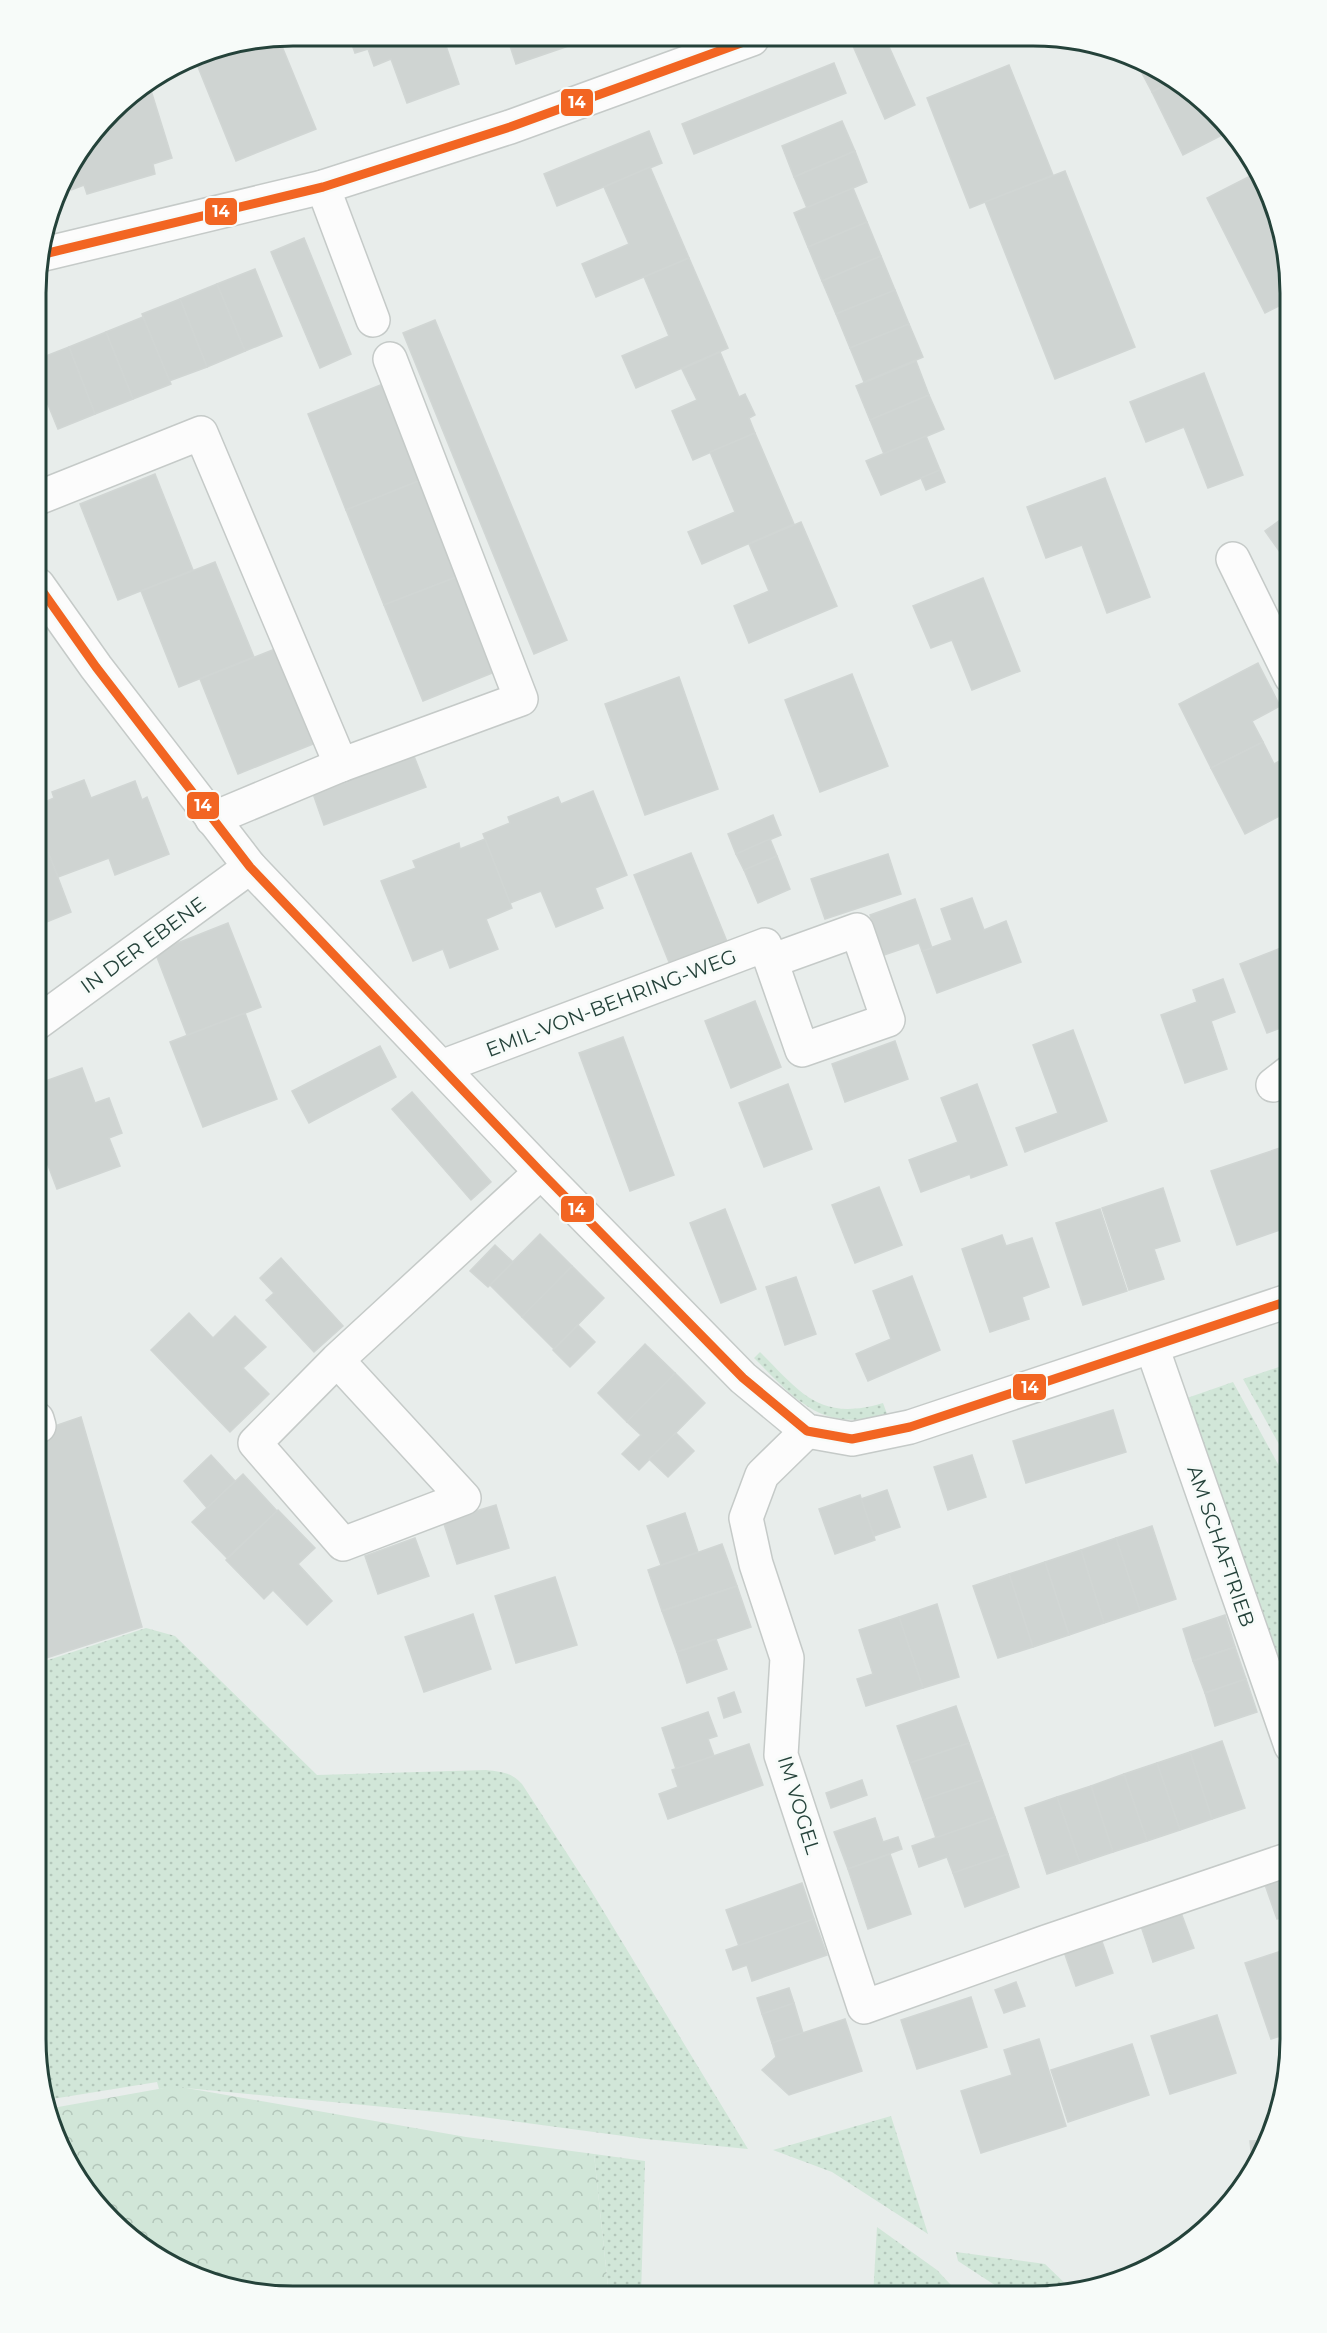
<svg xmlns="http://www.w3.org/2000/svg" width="1327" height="2333" font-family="Montserrat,sans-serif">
<defs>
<pattern id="grass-dots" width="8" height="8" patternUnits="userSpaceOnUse" patternTransform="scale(1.5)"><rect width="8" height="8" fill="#d1e6d8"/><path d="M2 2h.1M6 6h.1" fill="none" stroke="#b3c6ba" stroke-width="1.8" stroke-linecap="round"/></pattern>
<pattern id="forest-crowns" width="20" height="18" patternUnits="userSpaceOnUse" patternTransform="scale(1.5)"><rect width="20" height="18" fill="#d1e6d8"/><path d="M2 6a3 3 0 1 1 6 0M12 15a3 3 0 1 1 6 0" fill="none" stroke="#b3c6ba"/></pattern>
</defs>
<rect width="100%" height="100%" fill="#e8edeb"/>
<g fill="url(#grass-dots)">
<path d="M760,1352C801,1393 820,1422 883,1403L887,1414C822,1434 795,1399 754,1358Z"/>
<polygon points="1291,1363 1291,1466 1243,1379"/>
<polygon points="1233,1382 1285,1477 1291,1493 1291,1655 1281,1657 1273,1654 1187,1398"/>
<path d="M146,1628L175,1636L317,1775L486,1770C501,1772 511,1772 522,1784L590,1889L748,2149L646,2139L468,2115L175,2087L159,2089L157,2082L46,2100L36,2040V1657L39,1663Z"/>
<polygon points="891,2116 928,2234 832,2172 773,2150"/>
<polygon points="594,2154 645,2161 641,2296 609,2296"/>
<polygon points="877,2227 937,2270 962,2297 873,2297"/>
<polygon points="956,2252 1045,2264 1073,2291 1034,2297 1013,2297 958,2261"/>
</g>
<polygon fill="url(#forest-crowns)" points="175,2086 466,2137 594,2154 609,2296 259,2295 180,2271 124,2233 80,2183 50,2123 47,2109"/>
<g fill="#cfd4d2" stroke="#d1d6d4" stroke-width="1.5">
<polygon points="349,36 443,37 459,84 407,103 391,59 374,66 368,49 355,53"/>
<polygon points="507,37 582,38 583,41 516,64"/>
<polygon points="618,38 633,38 619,43"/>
<polygon points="279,39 316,129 236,161 198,67 254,44"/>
<polygon points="850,39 886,40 915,105 885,119"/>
<polygon points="1134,58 1147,62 1174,80 1152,92"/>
<polygon points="834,63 846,93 694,154 682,124"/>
<polygon points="1009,65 1053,175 970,208 927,98"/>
<polygon points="1174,80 1203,100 1230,131 1183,155 1152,92"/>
<polygon points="149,84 172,158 153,164 155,174 87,194 84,185 71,190 66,175 123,100"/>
<polygon points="842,121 855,151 794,177 782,146"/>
<polygon points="649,131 662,163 557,206 544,174"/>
<polygon points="855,151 867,182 807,208 794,177"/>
<polygon points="650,167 689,258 596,297 582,264 629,244 604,187"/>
<polygon points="1065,171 1135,347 1055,379 985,202"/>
<polygon points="1258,172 1277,210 1291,293 1291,300 1265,313 1207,198"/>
<polygon points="853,188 867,222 808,247 794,213"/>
<polygon points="867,222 881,256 822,281 808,247"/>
<polygon points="304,238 351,354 320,368 271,252"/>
<polygon points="881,256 895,290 836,314 822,281"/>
<polygon points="689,258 728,348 636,388 622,356 669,336 644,277"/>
<polygon points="255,269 282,336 245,351 217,284"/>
<polygon points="217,284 245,351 207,367 180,299"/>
<polygon points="895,290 909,324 850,348 836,314"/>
<polygon points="180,299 207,367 169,381 142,314"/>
<polygon points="143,317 171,384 133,399 106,332"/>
<polygon points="435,320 567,640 534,654 403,333"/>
<polygon points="909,324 923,357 864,382 850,348"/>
<polygon points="106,332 133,399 95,414 69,347"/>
<polygon points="69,347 95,414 58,429 38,380 38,359"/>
<polygon points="720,352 739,397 745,394 755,415 749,418 755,433 693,460 672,411 697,400 682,369"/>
<polygon points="916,361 929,395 870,420 856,386"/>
<polygon points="1204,373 1243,475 1208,488 1184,427 1146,442 1130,402"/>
<polygon points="383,384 421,480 346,510 308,414"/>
<polygon points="929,395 944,429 884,454 870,420"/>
<polygon points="755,433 794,524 702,564 688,532 735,512 710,452"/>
<polygon points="926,436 940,470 881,495 866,461"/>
<polygon points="940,470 945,482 926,490 921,478"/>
<polygon points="155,474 193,570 118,600 80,504"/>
<polygon points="1105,478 1150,597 1107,613 1082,545 1046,558 1027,507"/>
<polygon points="421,480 459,576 384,605 346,510"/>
<polygon points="1291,512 1291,559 1287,562 1265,531"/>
<polygon points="801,522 837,606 749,643 734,606 769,591 749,544"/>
<polygon points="215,562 254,657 179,687 141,591"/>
<polygon points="459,576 497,671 423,701 384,605"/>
<polygon points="983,578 1020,671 972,690 952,640 931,648 913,606"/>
<polygon points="275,649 313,744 238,774 200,679"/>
<polygon points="1258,663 1280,706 1252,721 1263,742 1211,768 1179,704"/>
<polygon points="852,674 888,766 820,792 785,700"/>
<polygon points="679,677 718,789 645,815 605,704"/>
<polygon points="1263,742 1274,764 1291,755 1291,810 1245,834 1211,768"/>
<polygon points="412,751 426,787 324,825 311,788"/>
<polygon points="84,780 91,798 135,781 142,800 147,797 169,854 115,875 109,858 58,877 37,825 38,805 54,798 52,792"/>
<polygon points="593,791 627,875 595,888 603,908 556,927 541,891 510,903 483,834 510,823 508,817 558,797 561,804"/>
<polygon points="773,815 781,835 736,854 728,834"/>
<polygon points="43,838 71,912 37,926 37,840"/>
<polygon points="485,839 512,908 486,919 498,949 450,968 443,949 413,961 381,881 416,868 413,861 459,843 460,849"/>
<polygon points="770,839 777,856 744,870 736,854"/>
<polygon points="691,853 728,944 671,967 634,875"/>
<polygon points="888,854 901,894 825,919 811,879"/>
<polygon points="777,856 790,889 758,903 744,870"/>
<polygon points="972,898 984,930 1006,921 1021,962 937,993 922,951 952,940 941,909"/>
<polygon points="915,899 932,948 922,951 919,943 884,955 870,915"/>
<polygon points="228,923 261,1007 187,1035 155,952"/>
<polygon points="1291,944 1291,1024 1267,1033 1240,964"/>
<polygon points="1223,979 1235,1012 1211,1021 1227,1069 1185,1083 1161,1015 1197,1002 1193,990"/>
<polygon points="755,1001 781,1067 731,1088 705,1021"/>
<polygon points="245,1013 277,1099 203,1127 170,1042"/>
<polygon points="1073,1030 1107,1121 1025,1152 1016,1128 1058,1113 1033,1045"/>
<polygon points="623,1037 674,1175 630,1191 579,1053"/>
<polygon points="895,1041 908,1079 845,1102 832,1064"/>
<polygon points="380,1046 396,1077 309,1123 292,1091"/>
<polygon points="82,1068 95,1103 109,1098 122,1133 109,1138 120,1166 57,1189 37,1136 37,1125 44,1122 37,1103 37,1084"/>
<polygon points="788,1084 812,1149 764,1167 739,1103"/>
<polygon points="977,1084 1007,1165 971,1178 970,1174 921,1192 909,1160 958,1142 941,1098"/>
<polygon points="412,1092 491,1182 471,1200 392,1109"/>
<polygon points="1283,1147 1291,1169 1291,1226 1237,1245 1211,1171"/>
<polygon points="879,1187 902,1245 855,1263 832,1205"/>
<polygon points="1163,1188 1180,1241 1154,1249 1164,1279 1129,1290 1102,1208"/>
<polygon points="725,1209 756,1289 721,1303 690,1223"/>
<polygon points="1100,1209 1127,1291 1083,1305 1056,1223"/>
<polygon points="540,1234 572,1266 522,1317 490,1285"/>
<polygon points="1002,1235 1006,1246 1032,1238 1049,1287 1022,1297 1029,1319 990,1332 962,1249"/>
<polygon points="495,1245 513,1262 488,1287 470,1271"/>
<polygon points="281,1258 343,1326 314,1352 266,1300 274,1293 260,1278"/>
<polygon points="572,1266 604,1298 554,1349 522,1317"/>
<polygon points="912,1276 940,1350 868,1381 856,1354 891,1339 873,1291"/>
<polygon points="796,1277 816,1334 785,1345 766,1287"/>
<polygon points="189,1313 213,1338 235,1316 266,1347 243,1368 269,1394 230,1432 151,1350"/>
<polygon points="578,1325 595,1342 570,1367 553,1350"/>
<polygon points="645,1344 675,1373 627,1422 598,1393"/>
<polygon points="675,1373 705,1403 639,1470 622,1454 641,1435 627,1422"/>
<polygon points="1113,1410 1126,1452 1026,1483 1013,1441"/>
<polygon points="81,1417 142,1627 40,1660 36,1648 37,1432"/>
<polygon points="676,1433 694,1451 668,1477 649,1459"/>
<polygon points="211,1455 235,1481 207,1508 184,1481"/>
<polygon points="972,1455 986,1497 948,1510 934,1467"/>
<polygon points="243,1474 277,1511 227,1558 192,1522"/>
<polygon points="887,1490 900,1527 874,1536 861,1499"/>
<polygon points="860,1495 875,1540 835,1554 819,1509"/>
<polygon points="496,1505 509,1548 457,1564 443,1521"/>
<polygon points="278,1510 315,1548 298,1564 332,1601 307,1625 273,1590 264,1599 226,1560"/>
<polygon points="685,1513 698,1552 661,1565 647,1526"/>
<polygon points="1152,1526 1176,1599 1140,1611 1116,1538"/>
<polygon points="415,1538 429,1576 378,1594 365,1556"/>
<polygon points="1116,1538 1140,1611 1104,1623 1081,1550"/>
<polygon points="722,1544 737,1586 662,1611 648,1570"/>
<polygon points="1081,1550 1104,1623 1069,1635 1045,1562"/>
<polygon points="1045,1562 1069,1635 1033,1647 1009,1574"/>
<polygon points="1009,1574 1033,1647 998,1658 973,1586"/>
<polygon points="555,1577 577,1645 516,1663 495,1596"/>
<polygon points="737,1586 751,1627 677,1652 662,1611"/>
<polygon points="937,1604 959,1677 923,1688 899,1617"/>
<polygon points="473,1614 491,1669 424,1692 405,1637"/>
<polygon points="1225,1615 1235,1647 1193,1661 1183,1629"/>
<polygon points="899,1617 923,1688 866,1706 857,1679 873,1674 859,1630"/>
<polygon points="716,1639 727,1669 687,1683 677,1652"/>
<polygon points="1235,1647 1246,1679 1205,1693 1193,1661"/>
<polygon points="1246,1679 1257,1712 1215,1726 1205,1693"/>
<polygon points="734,1692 741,1712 724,1718 718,1698"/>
<polygon points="956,1706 969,1743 910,1763 897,1726"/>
<polygon points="708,1712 717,1736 708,1739 714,1756 676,1769 662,1728"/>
<polygon points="1222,1741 1245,1808 1212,1819 1190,1752"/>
<polygon points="969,1743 982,1780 923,1800 910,1763"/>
<polygon points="749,1744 763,1785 668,1819 659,1794 678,1787 672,1770"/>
<polygon points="1190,1752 1212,1819 1180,1830 1157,1763"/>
<polygon points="1157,1763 1180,1830 1147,1841 1124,1774"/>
<polygon points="1124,1774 1147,1841 1113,1852 1091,1786"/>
<polygon points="862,1780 867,1795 831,1808 826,1793"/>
<polygon points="982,1780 995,1817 936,1838 923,1800"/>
<polygon points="1091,1786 1113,1852 1080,1863 1057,1797"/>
<polygon points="1057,1797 1080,1863 1047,1874 1025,1808"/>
<polygon points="995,1817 1008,1854 953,1873 947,1857 919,1867 912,1846"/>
<polygon points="875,1818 883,1842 898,1837 902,1849 848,1869 834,1832"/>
<polygon points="890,1854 911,1914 868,1929 848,1869"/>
<polygon points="1008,1854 1019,1887 965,1907 953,1873"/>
<polygon points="1290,1869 1290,1914 1277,1919 1263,1879"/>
<polygon points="802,1883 814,1919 739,1946 726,1910"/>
<polygon points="1180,1910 1194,1948 1153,1962 1140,1923"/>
<polygon points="814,1919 827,1955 752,1981 747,1965 733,1970 726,1950"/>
<polygon points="1099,1933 1113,1973 1076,1986 1062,1946"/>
<polygon points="1290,1948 1290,2033 1271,2039 1245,1963"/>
<polygon points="1016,1982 1025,2006 1004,2013 995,1990"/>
<polygon points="789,1988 794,2003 762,2014 757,1998"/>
<polygon points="971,1997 987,2047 917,2069 901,2020"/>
<polygon points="794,2003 803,2033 772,2043 762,2014"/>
<polygon points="1217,2015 1236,2073 1170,2094 1151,2036"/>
<polygon points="845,2019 862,2071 789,2095 762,2070 776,2057 772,2043"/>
<polygon points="1039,2039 1066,2126 981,2153 961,2091 1012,2075 1004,2050"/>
<polygon points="1132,2044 1149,2095 1068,2122 1051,2070"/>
<polygon points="1271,2140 1253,2170 1250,2141"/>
<polygon points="1251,2173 1244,2186 1243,2174"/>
</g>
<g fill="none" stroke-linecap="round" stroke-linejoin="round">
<defs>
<g id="minor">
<polyline points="323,187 373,320"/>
<polyline points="40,255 323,187 510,127 752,39"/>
<polyline points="38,498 201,433 341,765"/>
<polyline points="1233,559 1291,677"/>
<polyline points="38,585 96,667 250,867 541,1172 743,1378 807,1431 852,1439 910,1427 1291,1300"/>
<polyline points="212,819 341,765 521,699 390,359"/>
<polyline points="37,1023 250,867"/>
<polyline points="441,1067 765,945 771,961 857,930 888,1020 802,1050 771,961"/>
<polyline points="1273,1085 1291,1071"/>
<polyline points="1152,1347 1291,1746"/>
<polyline points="337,1360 464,1498 343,1544 255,1443 337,1360 541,1172"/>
<polyline points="37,1419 39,1426"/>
<polyline points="807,1431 762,1475 746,1518 756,1564 787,1658 781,1755 864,2007 1046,1942 1290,1859"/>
</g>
</defs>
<use href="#minor" stroke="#c5cac8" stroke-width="36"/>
<use href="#minor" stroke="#fcfcfc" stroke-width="33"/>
<defs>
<g id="bus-1">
<polyline points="40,255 323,187 510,127 752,39"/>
<polyline points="38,585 96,667 250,867 541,1172 743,1378 807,1431 852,1439 910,1427 1291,1300"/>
</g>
</defs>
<use href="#bus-1" stroke="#f7fbf9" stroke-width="14"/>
<use href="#bus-1" stroke="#f26522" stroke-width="9"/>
</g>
<g text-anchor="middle" stroke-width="6" stroke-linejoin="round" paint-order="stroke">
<g font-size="20" fill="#24423a" stroke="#f7fbf9">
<text transform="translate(143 945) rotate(-36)" y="7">IN DER EBENE</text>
<text transform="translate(611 1003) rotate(-21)" y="7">EMIL-VON-BEHRING-WEG</text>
<text transform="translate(1221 1546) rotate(71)" y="7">AM SCHAFTRIEB</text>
<text transform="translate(799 1805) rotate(73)" y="7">IM VOGEL</text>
</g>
</g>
<path d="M0 0H1327V2333H0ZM293 46H1033A247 247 0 0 1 1280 293V2039A247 247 0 0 1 1033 2286H293A247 247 0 0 1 46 2039V293A247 247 0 0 1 293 46Z" fill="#f7fbf9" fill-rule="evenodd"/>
<path fill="none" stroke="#24423a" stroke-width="3" d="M293 46H1033A247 247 0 0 1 1280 293V2039A247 247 0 0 1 1033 2286H293A247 247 0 0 1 46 2039V293A247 247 0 0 1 293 46Z"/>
<g stroke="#f7fbf9" stroke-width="2">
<rect x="560" y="88" width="34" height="29" rx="6" fill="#f26522"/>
<rect x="204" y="197" width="34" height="29" rx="6" fill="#f26522"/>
<rect x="186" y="791" width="34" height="29" rx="6" fill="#f26522"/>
<rect x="560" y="1195" width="35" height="28" rx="6" fill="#f26522"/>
<rect x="1012" y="1373" width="35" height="28" rx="6" fill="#f26522"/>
</g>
<g font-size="16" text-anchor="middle" font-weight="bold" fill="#fff">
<text x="577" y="108">14</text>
<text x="221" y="217">14</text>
<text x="203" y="811">14</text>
<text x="577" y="1215">14</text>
<text x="1030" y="1393">14</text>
</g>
</svg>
